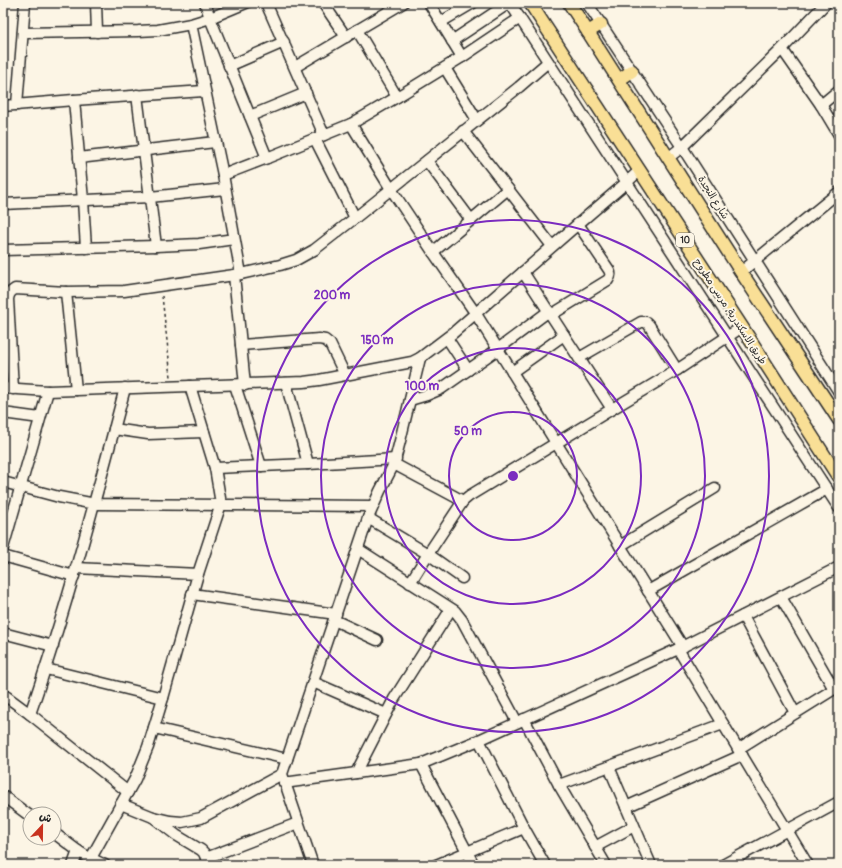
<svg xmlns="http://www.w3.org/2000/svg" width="842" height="868" font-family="Pangolin,'Playpen Sans Arabic',sans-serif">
<rect width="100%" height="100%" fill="#fcf5e5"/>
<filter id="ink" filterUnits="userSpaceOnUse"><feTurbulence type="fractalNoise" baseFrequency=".025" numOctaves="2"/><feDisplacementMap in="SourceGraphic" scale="8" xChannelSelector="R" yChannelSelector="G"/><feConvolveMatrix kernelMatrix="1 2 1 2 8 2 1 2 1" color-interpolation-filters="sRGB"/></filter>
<g filter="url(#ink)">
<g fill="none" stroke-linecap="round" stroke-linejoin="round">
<defs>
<g id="minor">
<polyline points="96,3 97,32"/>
<polyline points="205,3 210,18 267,158"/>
<polyline points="266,3 324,135"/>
<polyline points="323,3 346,37"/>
<polyline points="429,3 462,57"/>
<polyline points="510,3 839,508"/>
<polyline points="587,3 682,147 839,392"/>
<polyline points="441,22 473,3"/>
<polyline points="191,24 223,175 241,274"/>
<polyline points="357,30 397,97"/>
<polyline points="23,33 138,31 158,30 191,24 210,18 246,3"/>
<polyline points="452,41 509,3"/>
<polyline points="782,49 821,105 839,135"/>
<polyline points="229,66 284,42"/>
<polyline points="295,67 403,3"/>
<polyline points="445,68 477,120"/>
<polyline points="137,95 156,246"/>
<polyline points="74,100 83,200 86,248"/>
<polyline points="17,105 25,3"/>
<polyline points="821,105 839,90"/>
<polyline points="3,106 74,100 204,91"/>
<polyline points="250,116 306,93"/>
<polyline points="351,124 391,189 433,252 476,314 683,647"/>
<polyline points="463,131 552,246"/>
<polyline points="315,139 355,218"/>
<polyline points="79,158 215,142"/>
<polyline points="668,158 682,147 782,49 826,3"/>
<polyline points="427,161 471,220"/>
<polyline points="223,175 267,158 351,124 397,97 462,57 520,18"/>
<polyline points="3,204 150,197 225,189"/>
<polyline points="3,250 156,246 199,244 234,239"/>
<polyline points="433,252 508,189"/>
<polyline points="523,272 612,409"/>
<polyline points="741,272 839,192"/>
<polyline points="234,275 245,385"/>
<polyline points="66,292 76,390"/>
<path d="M551,315L608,280C611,276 611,274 609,270L578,224"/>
<polyline points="447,338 468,370"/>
<polyline points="241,345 319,339 325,340 330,344 345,375"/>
<polyline points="579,358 641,322 646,322 649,325 677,370"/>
<polyline points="512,372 564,335"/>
<polyline points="286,383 308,464"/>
<polyline points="235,385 261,466"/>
<polyline points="3,388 48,391 304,382 319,380 412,362 420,358 453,333 578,224 627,182 639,171"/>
<path d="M13,389L8,299C9,294 10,292 15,289L66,292L124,291L241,274L280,265L296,260L314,250L355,218L519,87L548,62"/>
<polyline points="410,400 427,395 441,389 498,349 549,311"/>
<polyline points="3,413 40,418"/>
<polyline points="114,429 148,434 204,432"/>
<polyline points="394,464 463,501"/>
<polyline points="215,468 308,464 396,459"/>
<polyline points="3,482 59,497 95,504 373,506"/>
<polyline points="368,518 428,554 462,578"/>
<polyline points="620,546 715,488"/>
<polyline points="3,548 48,391"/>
<polyline points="358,549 455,611 462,620 517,722"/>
<polyline points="3,556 74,576"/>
<polyline points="76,568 198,574"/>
<polyline points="410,583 428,554 463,501 469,496 612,409 677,370 742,327"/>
<polyline points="648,591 827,489"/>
<polyline points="192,594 336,614"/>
<polyline points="781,597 834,689"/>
<polyline points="743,616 795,713"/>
<polyline points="334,620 377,640"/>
<polyline points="3,633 53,646"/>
<polyline points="678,649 808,865"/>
<polyline points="46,669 163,698"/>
<polyline points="313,682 386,714"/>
<polyline points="3,694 30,714 128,792"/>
<path d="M30,714C67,607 96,498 125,388"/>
<polyline points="524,719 559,785 606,865"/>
<polyline points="154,728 287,759"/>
<polyline points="479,740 524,828 545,865"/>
<polyline points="738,749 839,686"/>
<polyline points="421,764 474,865"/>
<polyline points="609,767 651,865"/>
<polyline points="356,773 394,699 451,609"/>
<polyline points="284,783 421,764 479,740 678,649 839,567"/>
<polyline points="559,785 723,724"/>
<polyline points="3,796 30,816"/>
<polyline points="121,804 153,817 176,835 201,850 204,853 209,865"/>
<polyline points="626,807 742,755"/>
<polyline points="153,817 170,821 182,822 201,818 282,774"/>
<polyline points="54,833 78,851"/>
<polyline points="595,847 634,826"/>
<polyline points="91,858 135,779 148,747 163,698 198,574 221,504 215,468 190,386"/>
<polyline points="206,858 298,823"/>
<polyline points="73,865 78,851 86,856 105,865"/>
<polyline points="313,865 282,774 368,518 380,491 394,464 400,441 420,358"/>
<polyline points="436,865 524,828"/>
<polyline points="723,865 839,802"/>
</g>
<g id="major">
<polyline points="530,3 742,327 839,478"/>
<polyline points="569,3 588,32 741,272 839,420"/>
<polyline points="588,32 601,24"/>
<polyline points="619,80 632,71"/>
</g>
</defs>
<use href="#minor" stroke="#2b2b2b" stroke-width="13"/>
<use href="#major" stroke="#2b2b2b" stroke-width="15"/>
<polyline stroke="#2b2b2b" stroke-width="1.5" stroke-dasharray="3 3" stroke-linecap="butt" points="162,296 171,377"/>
<use href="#minor" stroke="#fcf5e5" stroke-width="10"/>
<use href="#major" stroke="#f9df96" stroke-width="12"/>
</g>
</g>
<g fill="none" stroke="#7b2cbf" stroke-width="2">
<circle cx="513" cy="476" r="64"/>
<circle cx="513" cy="476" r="128"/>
<circle cx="513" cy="476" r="192"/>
<circle cx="513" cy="476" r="256"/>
</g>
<g text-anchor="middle" stroke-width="4" stroke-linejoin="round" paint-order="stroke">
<rect fill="#fcf5e5" stroke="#6a6863" stroke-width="1" x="676" y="233" width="18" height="14" rx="3"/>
<g font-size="9" font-weight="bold" fill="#2b2b2b">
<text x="685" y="243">10</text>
</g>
<g font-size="10" fill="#2b2b2b" stroke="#fcf5e5">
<text transform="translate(714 197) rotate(58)" y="4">شارع النجدة</text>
<text transform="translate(731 311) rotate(57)" y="4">طريق الاسكندرية, مرسى مطروح</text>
</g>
</g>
<circle cx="513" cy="476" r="6" fill="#7b2cbf" stroke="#fcf5e5" stroke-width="2"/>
<g font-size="12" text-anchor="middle" font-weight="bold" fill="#7b2cbf" stroke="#fcf5e5" stroke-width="4" stroke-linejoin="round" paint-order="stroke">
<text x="332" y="299">200 m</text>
<text x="377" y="344">150 m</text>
<text x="422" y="390">100 m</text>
<text x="468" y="435">50 m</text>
</g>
<rect width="842" height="868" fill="none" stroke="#fcf5e5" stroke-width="16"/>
<rect x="8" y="8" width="826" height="852" fill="none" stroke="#2b2b2b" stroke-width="1.5" filter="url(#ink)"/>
<g transform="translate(42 826) rotate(22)"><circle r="19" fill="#fcf5e5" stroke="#a8a49b"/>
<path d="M0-3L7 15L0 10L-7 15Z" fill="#c8321e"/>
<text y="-6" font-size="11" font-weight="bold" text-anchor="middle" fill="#2b2b2b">ش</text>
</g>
</svg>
